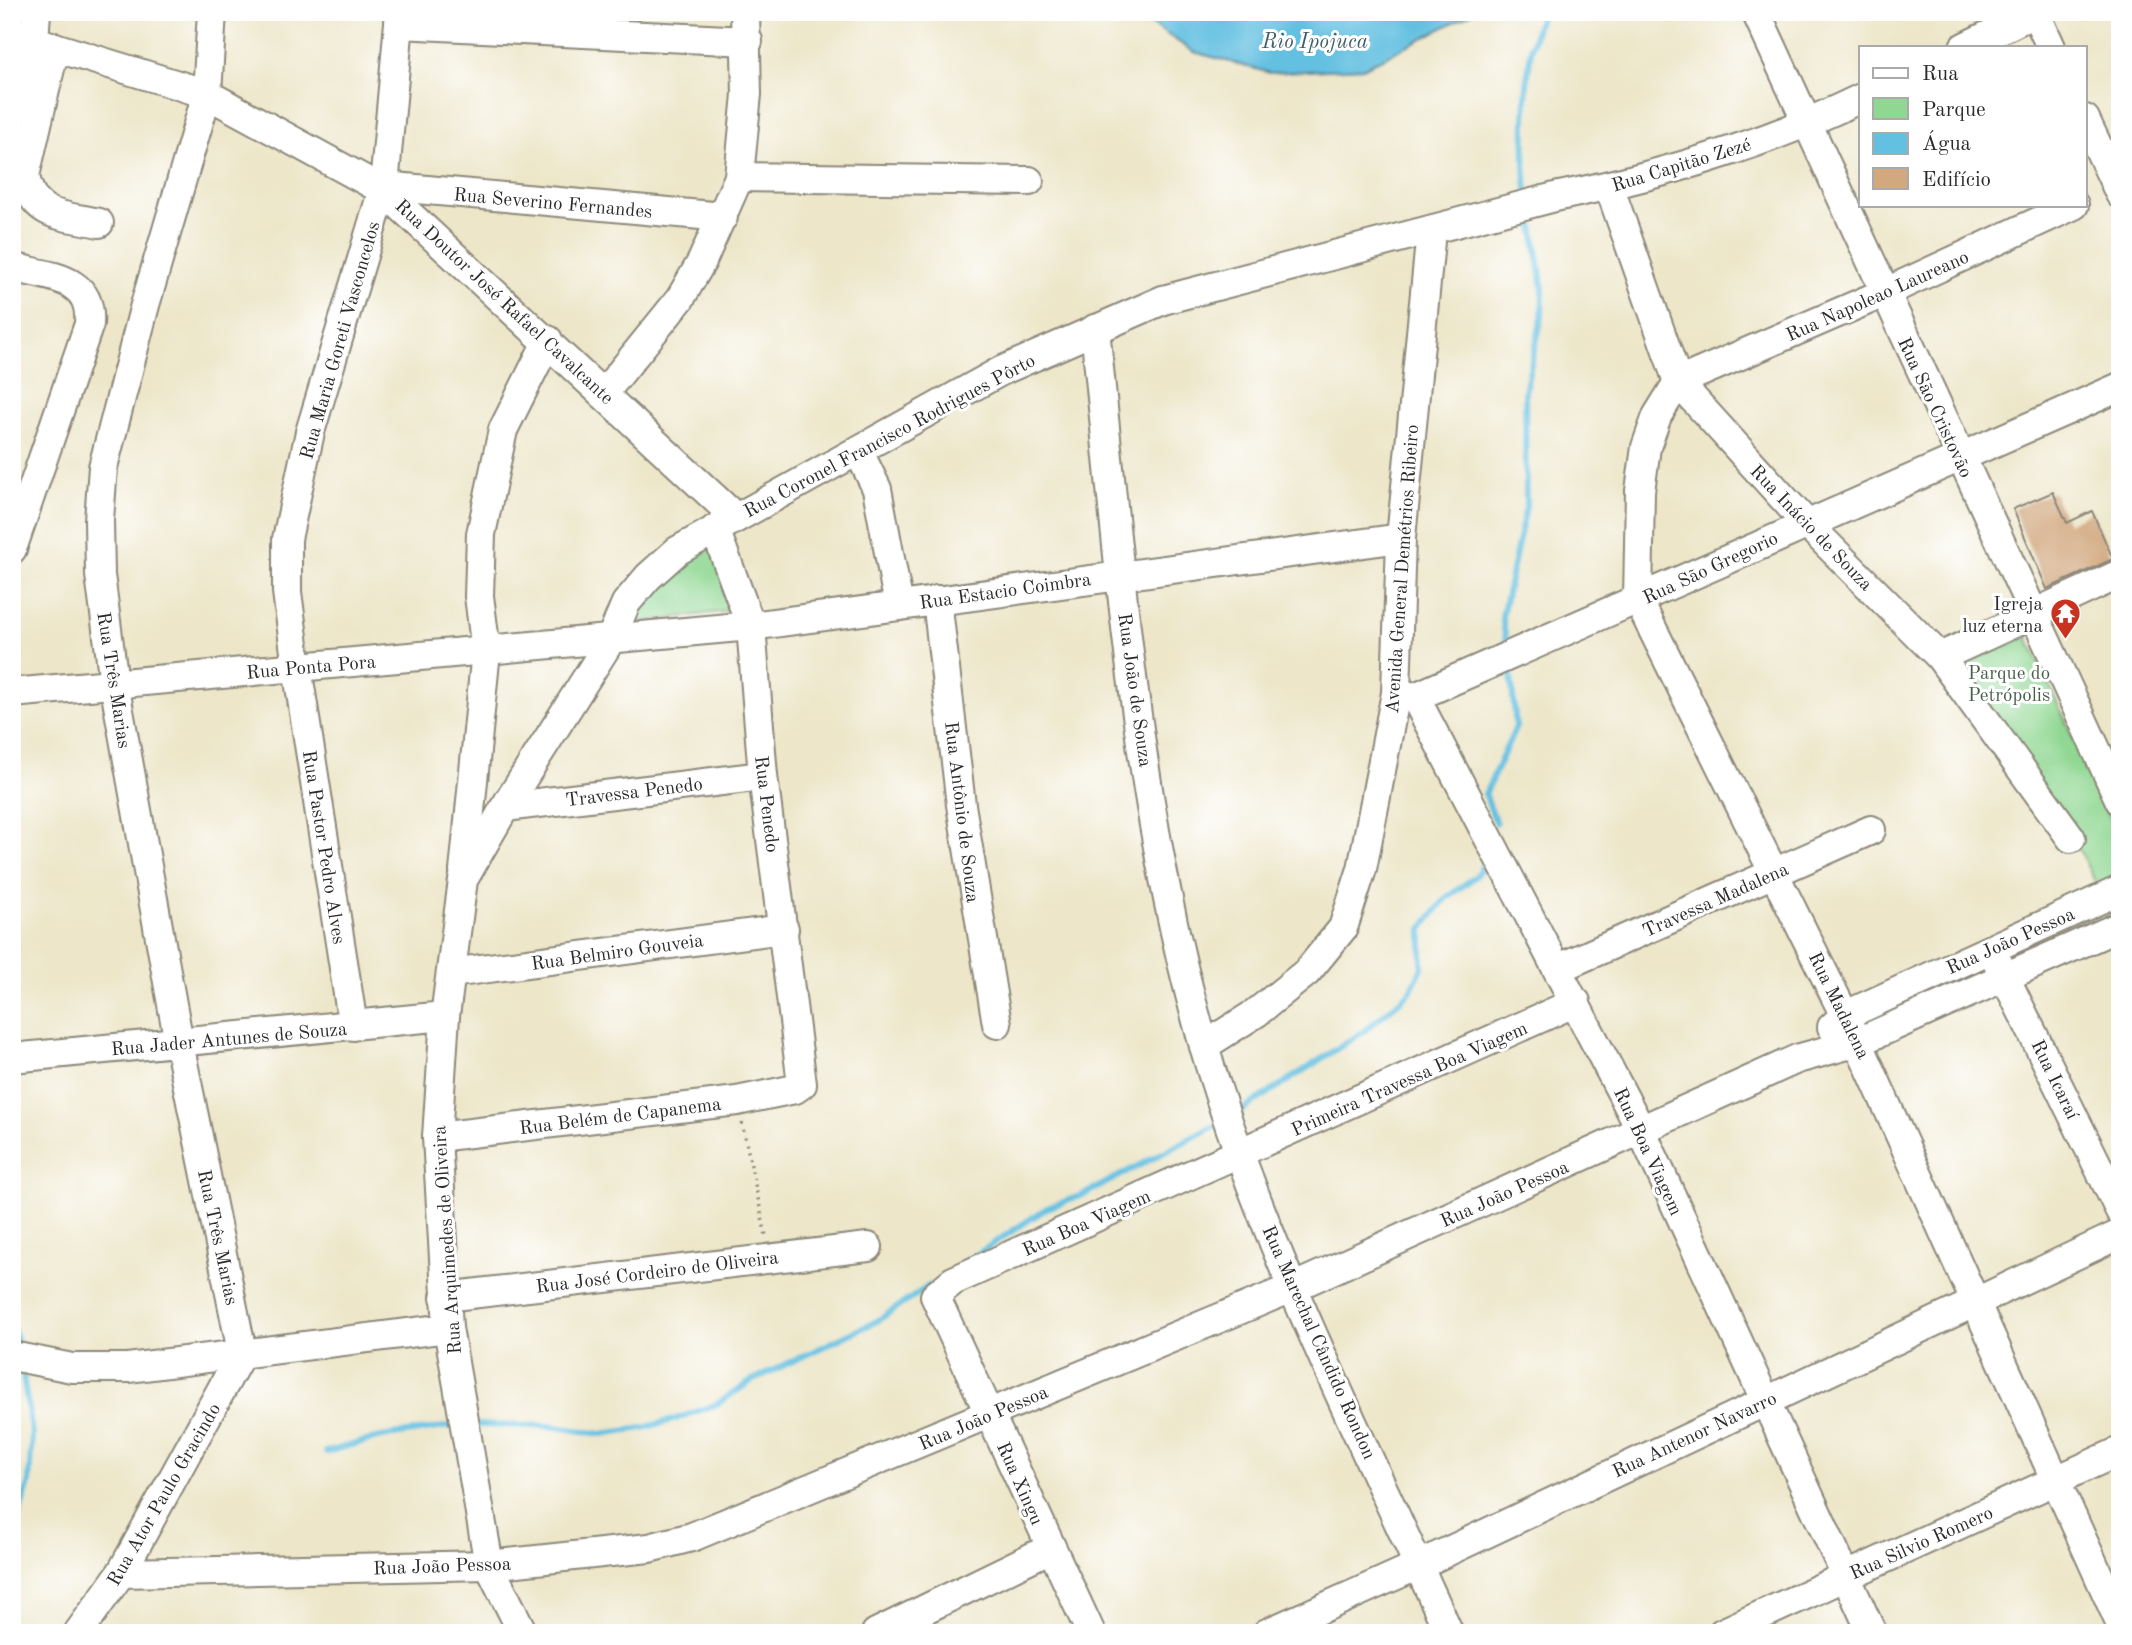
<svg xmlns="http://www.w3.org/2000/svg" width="2132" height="1645" font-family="'Old Standard TT',serif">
<rect width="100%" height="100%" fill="#fff"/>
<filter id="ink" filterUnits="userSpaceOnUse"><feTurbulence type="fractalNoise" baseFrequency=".0143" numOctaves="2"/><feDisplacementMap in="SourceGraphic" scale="14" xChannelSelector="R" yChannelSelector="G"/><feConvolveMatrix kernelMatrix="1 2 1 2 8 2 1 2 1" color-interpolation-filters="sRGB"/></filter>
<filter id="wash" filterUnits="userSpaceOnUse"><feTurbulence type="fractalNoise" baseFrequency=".00686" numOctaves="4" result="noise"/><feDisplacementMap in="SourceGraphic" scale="28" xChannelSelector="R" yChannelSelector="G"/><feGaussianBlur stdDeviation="1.57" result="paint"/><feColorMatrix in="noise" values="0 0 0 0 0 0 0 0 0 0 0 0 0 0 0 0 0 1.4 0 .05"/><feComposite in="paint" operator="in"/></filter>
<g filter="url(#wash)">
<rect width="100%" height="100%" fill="#ede6c9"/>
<g fill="#8fd792" stroke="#5d815e" stroke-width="2">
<polygon points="723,528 728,611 623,624 647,585"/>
<polygon points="2027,636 2120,841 2120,885 2100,892 2073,837 1955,669"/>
</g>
<polygon fill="#63c0e1" stroke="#477686" stroke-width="2" points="1133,12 1293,15 1307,12 1474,12 1363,68 1270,73 1194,52"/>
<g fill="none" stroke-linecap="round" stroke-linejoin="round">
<g stroke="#63c0e1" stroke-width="6">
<path d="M1528,198C1522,156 1523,48 1543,12"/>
<polyline points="1507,647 1502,616 1526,507 1525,391 1542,317 1543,289 1531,212"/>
<polyline points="1496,823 1485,794 1516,727 1510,665"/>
<polyline points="1236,1114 1363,1032 1410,992 1422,968 1422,929 1445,899 1476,876 1489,855"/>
<polyline points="967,1261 1047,1208 1085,1194 1214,1126"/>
<polyline points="12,1326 17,1341"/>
<polyline points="472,1425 550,1426 601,1434 643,1428 676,1419 717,1404 753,1380 877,1321 929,1286"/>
<polyline points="326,1452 381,1437 457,1425"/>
<polyline points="12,1536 29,1483 32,1434 23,1376"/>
</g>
</g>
<g id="blocks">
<polygon fill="#d2a87f" points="2053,492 2067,523 2092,511 2113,559 2047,589 2013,509"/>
</g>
</g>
<g filter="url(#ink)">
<use href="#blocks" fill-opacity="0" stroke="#8c887a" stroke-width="2"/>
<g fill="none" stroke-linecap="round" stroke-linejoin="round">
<defs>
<g id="minor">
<polyline points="1756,12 2120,801"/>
<polyline points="2035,12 2051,47"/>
<polyline points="399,24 748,41"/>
<polyline points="12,34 207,94 383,190 736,518"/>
<path d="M55,47L25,176C33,218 63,215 99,223"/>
<polyline points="1964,47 2036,12"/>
<polyline points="12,112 34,41 36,12"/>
<polyline points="2085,119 2120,194"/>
<polyline points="739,177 1029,181"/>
<polyline points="384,186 723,217"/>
<polyline points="1609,186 1678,382 1805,522 1940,657 2071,838"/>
<path d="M12,267C49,277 93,276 89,324L12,549"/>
<path d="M1095,329C1120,567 1137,816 1204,1046C1264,1250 1363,1440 1449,1633"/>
<polyline points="1678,382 1657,416 1646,447 1640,491 1638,600 1858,1042 2120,1623"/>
<polyline points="1678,382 1884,293 2074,205"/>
<polyline points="604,393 680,299 702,261 739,177 747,94 745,12"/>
<polyline points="859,452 877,489 899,606"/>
<polyline points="937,600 961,805 997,1024"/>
<polyline points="1940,657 2120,574"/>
<polyline points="12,693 751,626 1401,538"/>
<polyline points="1396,693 1415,697 1642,1132 1872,1633"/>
<polyline points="1415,697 2120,387"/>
<polyline points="505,807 763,776"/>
<polyline points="464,871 486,651 479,596 481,534 503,430 548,340"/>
<polyline points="1998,963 2120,1211"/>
<polyline points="1559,968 1871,830"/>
<polyline points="451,973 784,929"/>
<polyline points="353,1026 297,667 287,592 287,539 310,432 384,186 400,12"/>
<polyline points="1832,1027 1844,1016 2120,890"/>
<polyline points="1204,1046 1256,1013 1307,972 1343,928 1362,869 1396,693 1401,538 1431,231"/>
<polyline points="12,1058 445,1016"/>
<polyline points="437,1137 737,1101 795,1089 802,1084 763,776 751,626 715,529"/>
<polyline points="445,1297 868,1247"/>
<polyline points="12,1356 72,1368 128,1368 448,1328"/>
<polyline points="121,1573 489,1565 649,1548 692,1537 1292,1288 1797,1059 1858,1042 2120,926"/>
<polyline points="78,1633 121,1573 242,1352 179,1043 114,683 100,575 99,520 103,467 145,305 207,94 212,12"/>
<path d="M523,1633L489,1565L448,1328L437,1137L445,1016L463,880L505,807L610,641L626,603L648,577L677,551L1001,371L1163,300L1555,197C1659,176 1765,145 1861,98"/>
<polyline points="876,1633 1051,1548"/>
<polyline points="1091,1633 935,1296 953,1281 1576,1002"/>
<polyline points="1267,1633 1419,1565 2120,1234"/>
<polyline points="1722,1633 2120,1451"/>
</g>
</defs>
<use href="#minor" stroke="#8c887a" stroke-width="32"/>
<polyline stroke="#8c887a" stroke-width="3.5" stroke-dasharray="2 5" stroke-linecap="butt" points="742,1123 766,1236"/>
<use href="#minor" stroke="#fff" stroke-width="28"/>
</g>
</g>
<defs>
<symbol id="temple-pin" viewBox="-11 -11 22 30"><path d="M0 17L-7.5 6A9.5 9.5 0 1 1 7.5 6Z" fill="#c8321e" stroke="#fff"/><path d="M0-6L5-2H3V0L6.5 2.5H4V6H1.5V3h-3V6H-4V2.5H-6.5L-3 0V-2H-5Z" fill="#fff"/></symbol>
</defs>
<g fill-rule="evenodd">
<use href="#temple-pin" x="2048" y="596" width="35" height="47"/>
</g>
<g text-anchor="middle" stroke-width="6" stroke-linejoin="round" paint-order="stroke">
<g font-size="19" fill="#2b2b2b" stroke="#fff">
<text transform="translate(1681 164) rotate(-17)" y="7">Rua Capitão Zezé</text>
<text transform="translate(553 202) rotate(5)" y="7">Rua Severino Fernandes</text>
<text transform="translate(1877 295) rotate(-24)" y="7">Rua Napoleao Laureano</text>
<text transform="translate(505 301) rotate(43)" y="7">Rua Doutor José Rafael Cavalcante</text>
<text transform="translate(339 340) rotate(-74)" y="7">Rua Maria Goreti Vasconcelos</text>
<text transform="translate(1936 407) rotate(65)" y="7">Rua São Cristovão</text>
<text transform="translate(889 435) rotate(-28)" y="7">Rua Coronel Francisco Rodrigues Pôrto</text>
<text transform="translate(1812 527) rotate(46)" y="7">Rua Inácio de Souza</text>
<text transform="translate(1710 567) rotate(-25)" y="7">Rua São Gregorio</text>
<text transform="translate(1401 569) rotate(-86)" y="7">Avenida General Demétrios Ribeiro</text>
<text transform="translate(1005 590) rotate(-8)" y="7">Rua Estacio Coimbra</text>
<text transform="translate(311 666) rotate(-5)" y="7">Rua Ponta Pora</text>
<text transform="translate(115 680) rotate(81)" y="7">Rua Três Marias</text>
<text transform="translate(1136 690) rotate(82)" y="7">Rua João de Souza</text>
<text transform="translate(634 791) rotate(-7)" y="7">Travessa Penedo</text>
<text transform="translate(768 804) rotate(83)" y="7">Rua Penedo</text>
<text transform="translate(963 812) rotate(83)" y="7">Rua Antônio de Souza</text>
<text transform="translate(325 847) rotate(81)" y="7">Rua Pastor Pedro Alves</text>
<text transform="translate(1715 899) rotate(-24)" y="7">Travessa Madalena</text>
<text transform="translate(2010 940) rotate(-24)" y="7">Rua João Pessoa</text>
<text transform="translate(617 951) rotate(-8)" y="7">Rua Belmiro Gouveia</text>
<text transform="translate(1840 1005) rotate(64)" y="7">Rua Madalena</text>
<text transform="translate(229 1038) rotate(-5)" y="7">Rua Jader Antunes de Souza</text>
<text transform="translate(1409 1078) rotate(-24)" y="7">Primeira Travessa Boa Viagem</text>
<text transform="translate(2056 1079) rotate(64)" y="7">Rua Icaraí</text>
<text transform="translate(620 1115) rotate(-7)" y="7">Rua Belém de Capanema</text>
<text transform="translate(1649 1151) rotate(65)" y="7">Rua Boa Viagem</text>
<text transform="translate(1504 1193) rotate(-24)" y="7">Rua João Pessoa</text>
<text transform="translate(1086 1222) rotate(-24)" y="7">Rua Boa Viagem</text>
<text transform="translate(219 1237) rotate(78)" y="7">Rua Três Marias</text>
<text transform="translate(446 1240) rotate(-94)" y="7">Rua Arquimedes de Oliveira</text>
<text transform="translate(657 1271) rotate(-7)" y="7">Rua José Cordeiro de Oliveira</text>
<text transform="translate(1320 1342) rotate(66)" y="7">Rua Marechal Cândido Rondon</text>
<text transform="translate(983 1417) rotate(-23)" y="7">Rua João Pessoa</text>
<text transform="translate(1694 1434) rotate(-25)" y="7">Rua Antenor Navarro</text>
<text transform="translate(1021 1483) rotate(66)" y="7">Rua Xingu</text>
<text transform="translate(163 1494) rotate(-60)" y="7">Rua Ator Paulo Gracindo</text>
<text transform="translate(1921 1542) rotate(-24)" y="7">Rua Silvio Romero</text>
<text transform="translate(442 1565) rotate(-2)" y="7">Rua João Pessoa</text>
</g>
<g font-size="19" fill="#2b2b2b" stroke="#fff" text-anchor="end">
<text x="2043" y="610">Igreja<tspan x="2043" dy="22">luz eterna</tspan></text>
</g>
<g font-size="19" fill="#495f4a" stroke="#fff">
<text x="2009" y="679">Parque do<tspan x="2009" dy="22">Petrópolis</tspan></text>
</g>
<g font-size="21" font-style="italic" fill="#3f5f6b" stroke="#fff">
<text x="1315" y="48">Rio Ipojuca</text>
</g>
</g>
<rect width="2132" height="1645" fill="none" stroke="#fff" stroke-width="42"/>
<rect x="1859" y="46" width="228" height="161" fill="#ffffff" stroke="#aaaaaa" stroke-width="2"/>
<rect x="1873" y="68" width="35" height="10" fill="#ffffff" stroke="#aaaaaa" stroke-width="2"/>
<text x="1922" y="80" font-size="21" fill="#2b2b2b">Rua</text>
<rect x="1873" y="98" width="35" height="21" fill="#8fd792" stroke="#aaaaaa" stroke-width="2"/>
<text x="1922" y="116" font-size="21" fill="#2b2b2b">Parque</text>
<rect x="1873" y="133" width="35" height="21" fill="#63c0e1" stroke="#aaaaaa" stroke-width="2"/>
<text x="1922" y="150" font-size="21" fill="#2b2b2b">Água</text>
<rect x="1873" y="168" width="35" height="21" fill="#d2a87f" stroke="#aaaaaa" stroke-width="2"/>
<text x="1922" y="186" font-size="21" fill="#2b2b2b">Edifício</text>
</svg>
